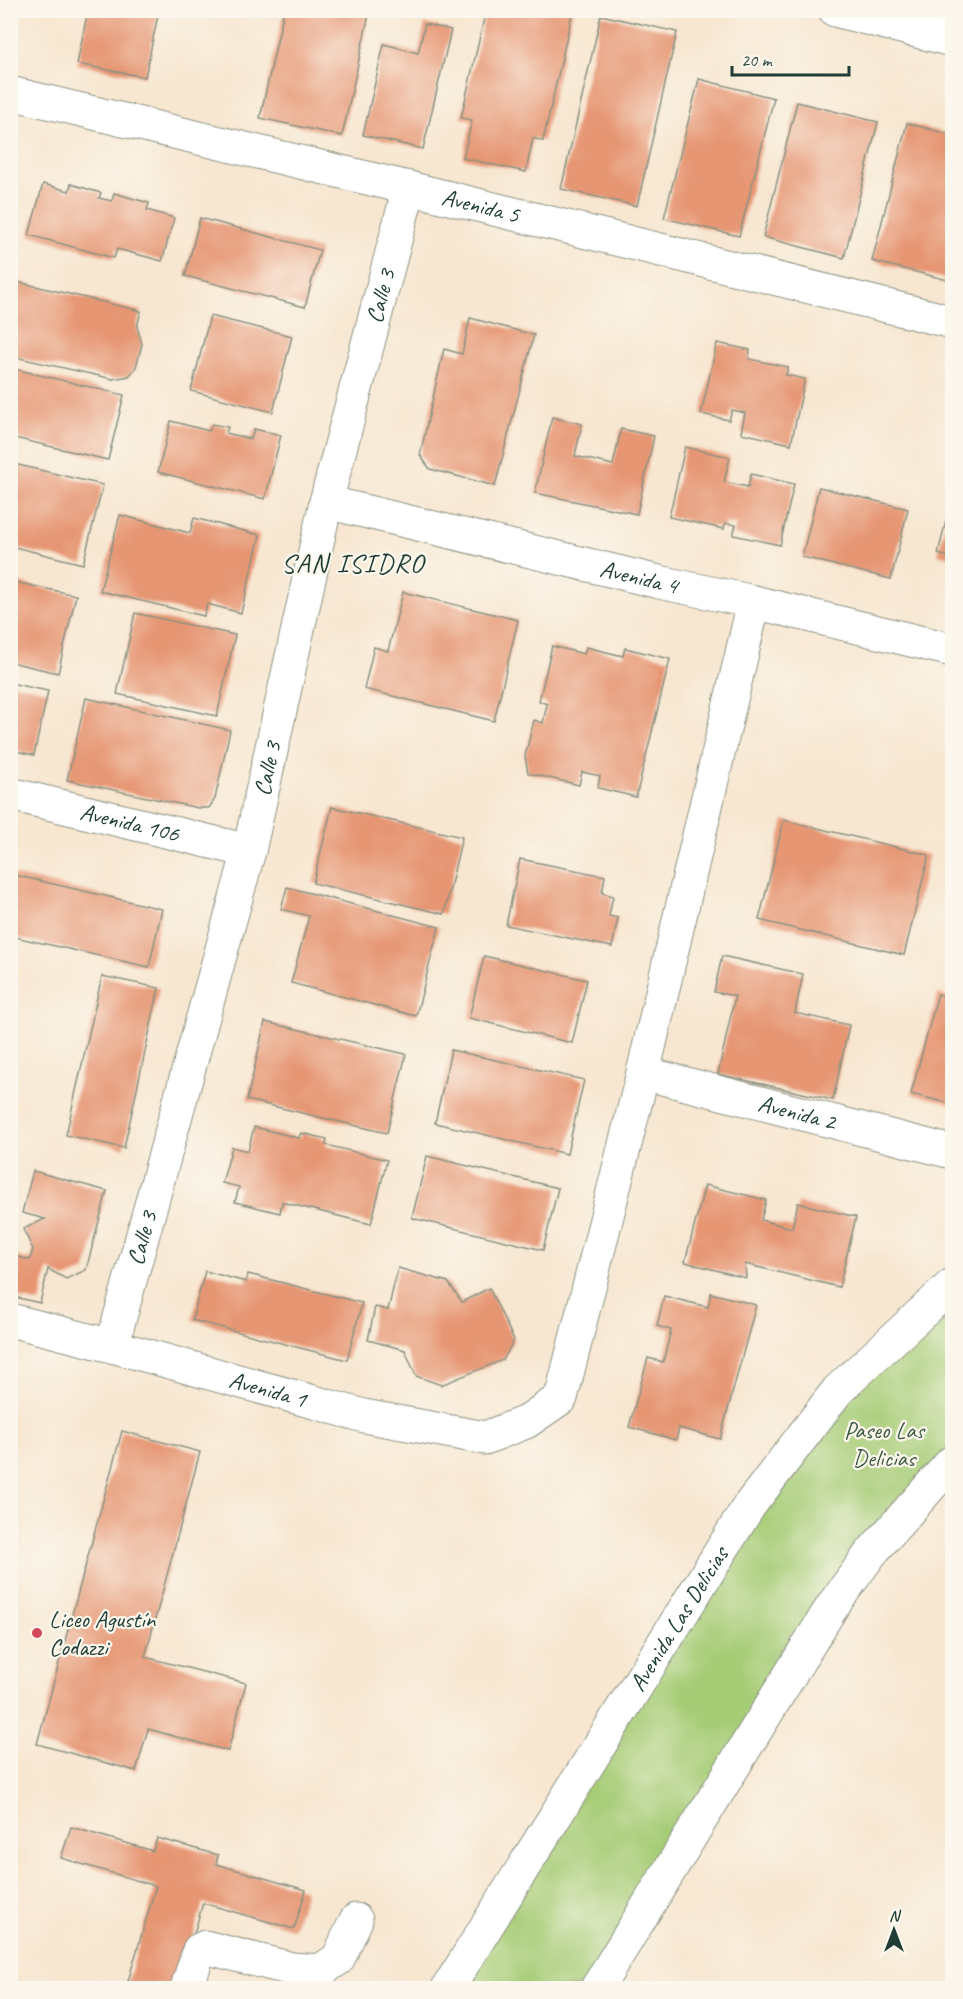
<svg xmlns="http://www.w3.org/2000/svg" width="963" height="1999" font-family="Caveat,sans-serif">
<rect width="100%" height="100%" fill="#fbf7ec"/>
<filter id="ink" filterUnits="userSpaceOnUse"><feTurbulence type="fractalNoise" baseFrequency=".0167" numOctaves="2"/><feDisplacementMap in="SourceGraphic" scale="12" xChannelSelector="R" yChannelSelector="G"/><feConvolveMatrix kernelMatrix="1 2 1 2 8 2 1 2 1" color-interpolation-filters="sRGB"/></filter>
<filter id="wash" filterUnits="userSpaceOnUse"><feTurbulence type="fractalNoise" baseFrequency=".008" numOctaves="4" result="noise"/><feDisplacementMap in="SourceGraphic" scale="24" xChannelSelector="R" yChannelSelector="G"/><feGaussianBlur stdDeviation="1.35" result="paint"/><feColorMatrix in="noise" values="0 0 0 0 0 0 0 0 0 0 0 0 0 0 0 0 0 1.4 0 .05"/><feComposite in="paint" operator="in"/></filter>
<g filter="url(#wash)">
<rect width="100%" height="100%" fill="#f7e6d0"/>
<polygon fill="#a6cc76" stroke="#628455" stroke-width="1.5" points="952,1285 952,1472 890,1531 597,1988 448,1988 749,1506"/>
<g id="blocks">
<g fill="#e69673">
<polygon points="88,10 159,10 145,77 77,64"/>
<polygon points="284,10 370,10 342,136 260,118"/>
<polygon points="486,10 573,10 543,141 533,138 526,172 463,158 472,120 461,118"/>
<polygon points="601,15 677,32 637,206 561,189"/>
<polygon points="425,24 451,30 423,149 363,135 384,44 418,53"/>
<polygon points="699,79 774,98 739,236 664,218"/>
<polygon points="797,102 878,122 844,258 763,237"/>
<polygon points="907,123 952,135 952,262 948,280 872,261"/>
<polygon points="43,184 69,191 71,184 101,193 99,198 112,201 114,193 149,203 147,210 174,218 162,261 117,249 114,258 29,235"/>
<polygon points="200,218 320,250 305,307 185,276"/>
<polygon points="10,280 141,311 137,327 142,344 136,367 129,376 113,379 10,356"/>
<polygon points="210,316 292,336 273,412 191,391"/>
<polygon points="470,318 534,335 495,486 430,469 420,455 444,349 462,354"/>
<polygon points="717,343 750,350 749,359 788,367 786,375 805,379 791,444 741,433 745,413 732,410 729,420 701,414"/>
<polygon points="10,368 124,395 108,460 10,437"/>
<polygon points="552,417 582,424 575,456 613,465 621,429 654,436 637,514 535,493"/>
<polygon points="171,421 209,431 212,424 228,427 226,433 251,439 254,429 281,435 265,499 158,472"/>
<polygon points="685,447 730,457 724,482 748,487 751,474 794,484 780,545 733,535 736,525 725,523 724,529 669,517"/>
<polygon points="10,463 103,485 83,564 10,546"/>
<polygon points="819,487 908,509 891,579 802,557"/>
<polygon points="952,495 952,558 938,554"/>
<polygon points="120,515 190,533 194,518 260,535 241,613 207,604 204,616 100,591"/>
<polygon points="10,581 76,595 58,673 10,662"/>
<polygon points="403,592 518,620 494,721 364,689 374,647 388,651"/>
<polygon points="135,613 235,635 217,716 117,694"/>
<polygon points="552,646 584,654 586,647 623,656 625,648 670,659 636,797 598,788 600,776 582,772 579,785 528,773 525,756 534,720 543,723 547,704 539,701"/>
<polygon points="10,683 48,691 34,755 10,750"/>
<polygon points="86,698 230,730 215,799 209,808 198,808 67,780"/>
<polygon points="332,807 462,837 444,914 313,883"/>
<polygon points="784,820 929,855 904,955 759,920"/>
<polygon points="520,859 605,876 602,893 613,896 609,916 618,918 612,947 506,925"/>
<polygon points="10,874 162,909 149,967 10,936"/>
<polygon points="287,887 439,927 416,1016 291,983 309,916 281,909"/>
<polygon points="484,956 587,980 572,1043 469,1018"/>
<polygon points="722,956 803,974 795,1013 849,1025 833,1100 718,1074 735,996 714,992"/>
<polygon points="102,976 159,988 124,1148 66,1135"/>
<polygon points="938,994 952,998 952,1104 911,1094"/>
<polygon points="265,1022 406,1054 387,1133 247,1100"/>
<polygon points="451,1050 584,1080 567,1154 435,1123"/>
<polygon points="254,1127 299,1138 301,1133 327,1139 326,1145 387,1160 371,1224 282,1202 280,1213 235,1202 239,1187 222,1183 232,1147 248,1151"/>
<polygon points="427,1156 558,1188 543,1250 412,1218"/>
<polygon points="33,1171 107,1191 86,1270 66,1279 48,1269 40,1303 10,1296 10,1270 14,1256 30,1260 33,1249 23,1229 45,1219 22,1213"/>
<polygon points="705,1185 766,1200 761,1220 792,1228 798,1203 856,1217 839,1287 745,1264 746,1278 685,1262"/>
<polygon points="398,1268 448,1282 462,1302 489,1288 514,1340 503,1360 441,1385 416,1376 405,1350 368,1340 375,1307 388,1310"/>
<polygon points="205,1271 246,1282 248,1274 362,1303 347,1360 192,1320"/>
<polygon points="711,1293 756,1305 720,1439 679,1428 676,1440 629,1427 648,1358 663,1362 671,1330 657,1326 664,1296 708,1307"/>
<polygon points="122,1431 200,1452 145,1657 246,1683 228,1751 148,1729 136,1771 37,1744"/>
<polygon points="71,1827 153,1851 157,1838 218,1855 216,1864 306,1890 294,1929 203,1903 178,1988 126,1988 156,1886 61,1858"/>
</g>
</g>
</g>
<g filter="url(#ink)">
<use href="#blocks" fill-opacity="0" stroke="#8b9282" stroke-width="1.5"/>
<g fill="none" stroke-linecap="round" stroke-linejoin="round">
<defs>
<g id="minor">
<polyline points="835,10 952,40"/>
<path id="s1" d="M10,93L409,188L952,322"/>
<path id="s2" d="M326,502L659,582L754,602L952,650"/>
<path id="s3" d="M10,794L249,851"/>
<path id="s4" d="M643,1073L952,1152"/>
<path id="s5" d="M10,1320L112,1346L364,1416L485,1438L526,1422L561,1398L643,1073L754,602"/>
<path id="s6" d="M112,1346L249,851L326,502L409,188"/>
<polyline points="187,1988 199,1950 205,1947 292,1969 320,1971 338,1959 356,1920"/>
<path id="s7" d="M448,1988L749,1506L838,1390L952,1285"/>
<polyline points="597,1988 833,1605 871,1553 952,1462"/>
</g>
</defs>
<use href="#minor" stroke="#8b9282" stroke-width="35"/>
<use href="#minor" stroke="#fff" stroke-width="33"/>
</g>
</g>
<circle fill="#d1495b" stroke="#fbf7ec" stroke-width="2" cx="37" cy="1633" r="6"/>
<g text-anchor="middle" stroke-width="4.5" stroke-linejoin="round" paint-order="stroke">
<g font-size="24" fill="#1f3d34" stroke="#fbf7ec">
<text dy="8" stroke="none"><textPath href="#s1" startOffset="484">Avenida 5</textPath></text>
<text dy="8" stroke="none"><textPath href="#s6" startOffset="1084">Calle 3</textPath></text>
<text dy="8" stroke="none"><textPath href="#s2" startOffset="322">Avenida 4</textPath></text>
<text dy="8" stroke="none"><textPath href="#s6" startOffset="598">Calle 3</textPath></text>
<text dy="8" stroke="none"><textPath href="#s3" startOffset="123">Avenida 106</textPath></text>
<text dy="8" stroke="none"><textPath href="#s4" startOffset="159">Avenida 2</textPath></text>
<text dy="8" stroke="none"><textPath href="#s6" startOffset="112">Calle 3</textPath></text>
<text dy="8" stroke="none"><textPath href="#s5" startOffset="267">Avenida 1</textPath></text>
<text dy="8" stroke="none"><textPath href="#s7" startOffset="435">Avenida Las Delicias</textPath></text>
</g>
<g font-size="24" fill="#3a5a41" stroke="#fbf7ec">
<text x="884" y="1438">Paseo Las<tspan x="884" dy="28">Delicias</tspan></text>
</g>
<g font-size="24" fill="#1f3d34" stroke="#fbf7ec" text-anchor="start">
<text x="49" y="1627">Liceo Agustín<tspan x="49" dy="28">Codazzi</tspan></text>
</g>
<g font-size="27" letter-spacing="1.5" fill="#1f3d34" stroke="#fbf7ec">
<text x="353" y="572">SAN ISIDRO</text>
</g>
</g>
<rect width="963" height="1999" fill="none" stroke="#fbf7ec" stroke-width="36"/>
<g transform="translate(894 1930)" stroke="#fbf7ec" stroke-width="4.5" paint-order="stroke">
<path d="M0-4.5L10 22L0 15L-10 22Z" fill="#1f3d34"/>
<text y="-9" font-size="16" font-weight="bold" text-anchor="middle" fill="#1f3d34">N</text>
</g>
<path d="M732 66v9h117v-9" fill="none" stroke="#1f3d34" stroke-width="3"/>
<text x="741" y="66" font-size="18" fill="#1f3d34" stroke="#fbf7ec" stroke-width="4.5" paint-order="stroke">20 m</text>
</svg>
